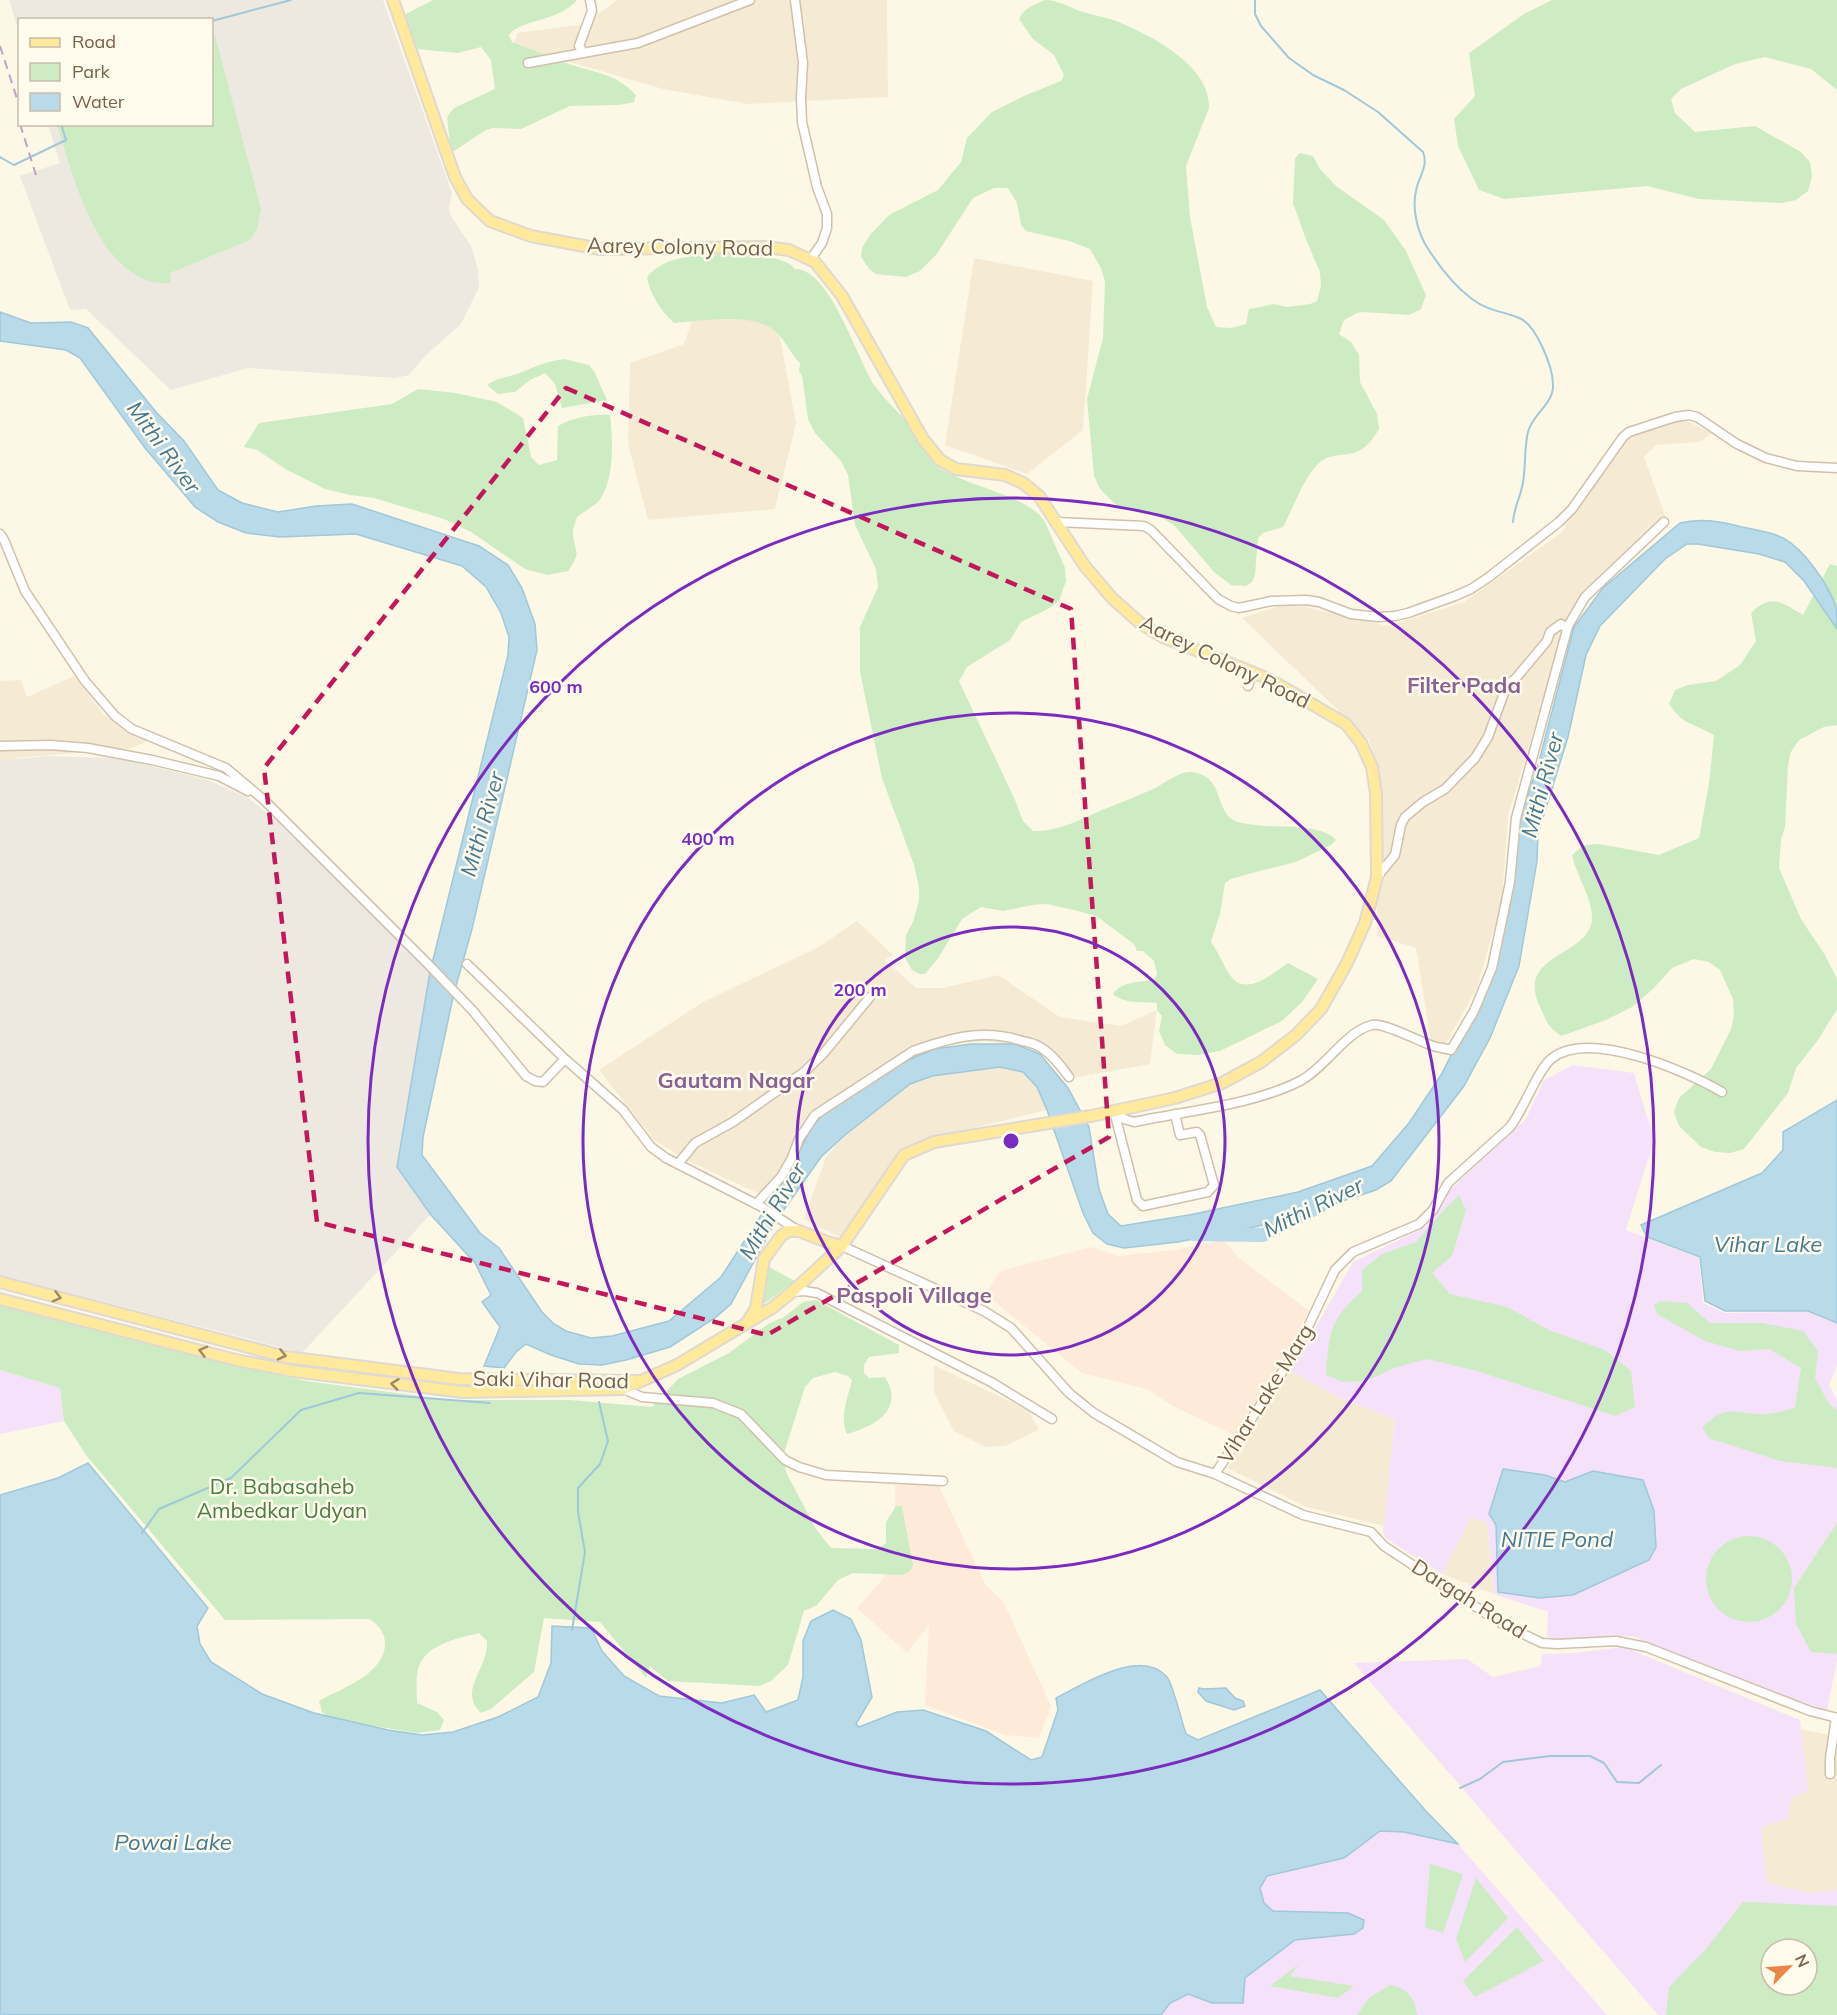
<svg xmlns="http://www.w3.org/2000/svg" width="1837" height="2015" font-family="Mulish,sans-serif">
<rect width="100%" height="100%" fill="#fdf8e6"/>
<g fill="#f5ebd4">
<polygon points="617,0 887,0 888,97 748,104 663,89 514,46 517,33 585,24"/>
<polygon points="974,258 1093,281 1083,430 1027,474 945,445"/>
<polygon points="772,296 796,423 775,509 648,520 628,444 630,363 684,344 698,304"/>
<polygon points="1682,419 1712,433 1699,442 1656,445 1644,457 1666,518 1603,573 1566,622 1508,816 1502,900 1477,988 1444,1047 1431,1042 1416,948 1377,936 1377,764 1369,740 1242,618 1288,603 1388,626 1464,602 1561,533 1622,438"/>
<polygon points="74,676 105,716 150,740 130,749 26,757 0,762 0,681 21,680 27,697"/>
<polygon points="857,921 893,955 885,960 916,988 943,988 998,975 1060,1017 1121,1026 1157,1010 1150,1064 1068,1079 1037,1049 985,1041 941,1045 919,1056 812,1123 797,1155 766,1197 688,1161 654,1140 599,1070 703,1002 817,948"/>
<polygon points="1000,1067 1023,1072 1037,1087 1047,1110 934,1138 899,1151 841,1238 804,1219 826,1157 845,1135 910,1084 932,1076"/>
<polygon points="934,1365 1028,1410 1039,1430 1005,1446 985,1447 954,1431 934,1393"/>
<polygon points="1291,1371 1342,1399 1395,1419 1384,1526 1306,1507 1227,1468"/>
<polygon points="1471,1517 1487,1523 1494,1594 1442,1574"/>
<polygon points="1837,1724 1837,1897 1767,1889 1760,1825 1786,1797 1797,1796 1801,1729 1829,1735 1828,1725"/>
</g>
<g fill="#feead9">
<polygon points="1223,1240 1238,1257 1309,1311 1262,1399 1236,1436 1173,1406 1146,1389 1082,1373 985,1294 1000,1271 1092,1247 1117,1256 1174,1250"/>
<polygon points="895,1485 939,1486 985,1584 1004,1603 1051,1706 1039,1738 1005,1735 925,1705 929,1625 907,1653 857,1608 896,1564"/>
</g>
<g fill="#ede8e0">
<polygon points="9,0 383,0 452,193 449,209 451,216 471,246 478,269 479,287 461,324 425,356 409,375 395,378 248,368 171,390 86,309 70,310 20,176 60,163 48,125 212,124 212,20 20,20 19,32"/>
<polygon points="45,756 117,758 205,779 247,797 277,821 430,972 397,1166 430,1215 302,1353 0,1275 0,761"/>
</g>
<g fill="#f5e2fa" fill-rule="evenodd">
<polygon points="1573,1065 1634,1073 1654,1140 1626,1230 1699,1258 1703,1303 1725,1313 1808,1312 1837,1324 1837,1365 1829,1385 1837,1401 1837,1660 1827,1711 1729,1676 1633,1636 1561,1640 1547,1637 1548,1612 1494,1594 1487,1523 1471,1517 1442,1574 1385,1538 1383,1532 1395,1419 1342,1399 1291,1371 1353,1262 1428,1226 1452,1188 1526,1119 1544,1080"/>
<polygon points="0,1370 60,1388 64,1421 0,1434"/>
<path d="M1624,1647L1800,1720L1808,1791L1792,1797L1787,1819L1761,1827L1767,1883L1809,1893L1837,1890V1981L1824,2015H1658L1354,1663L1467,1659L1493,1677L1541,1666L1542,1654L1574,1653ZM1771,1949H1807V1985H1771Z"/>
<polygon points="1380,1831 1404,1832 1458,1844 1607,2015 1161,2015 1170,2003 1188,1994 1212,2003 1295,1940 1354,1934 1348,1913 1273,1911 1264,1903 1260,1888 1267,1876 1344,1858"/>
</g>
<g fill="#cdecc3" fill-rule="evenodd">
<path d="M433,0H577C559,22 520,19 509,35L512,42C531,49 550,57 569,64C595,73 616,73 636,95L634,102L619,105L570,106L521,129L493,128L486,130L451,153L447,117L454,108L495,89L491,60L481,47L458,53L417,49L404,15Z"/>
<path d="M1045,0C1058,0 1069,7 1080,11C1092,15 1105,17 1116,21C1150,35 1211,65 1209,108L1186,166L1190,217L1207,307L1216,327L1231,328L1246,324L1249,309L1274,304L1287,307L1310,304L1317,301L1321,286L1320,272L1307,242L1293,203L1295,158L1300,153L1313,156L1320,169L1336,186L1384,220L1406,251L1426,295L1421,309L1409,315L1364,312L1357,313L1344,320L1339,334L1351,342L1359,355L1360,382L1377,414L1379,429C1356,469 1339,444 1317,465C1303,479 1293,509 1283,527L1263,533L1258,538L1255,575L1252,582L1246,586L1231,585L1214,572L1175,526L1156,514L1118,507L1100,489L1094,476L1087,399L1103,338L1105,282L1101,268L1090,249L1069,241L1026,231L1021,225L1017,203L1008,188H994L973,198L936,255L920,271L906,277L876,274L870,270L861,257L862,248L870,235L889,215L938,190L961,162L967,138L992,112L1024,96L1061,81L1064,75L1054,55L1033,39L1019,19C1024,8 1034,5 1045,0Z"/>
<polygon points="1552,0 1837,0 1837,90 1811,69 1765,57 1735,64 1681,89 1671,99 1675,113 1695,132 1755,126 1801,152 1810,162 1812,177 1808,191 1796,200 1782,203 1699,199 1647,186 1504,199 1479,190 1458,146 1454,119 1475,96 1469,53 1524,14"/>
<path d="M212,36H215L261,209L257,229L250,240L170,273L171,283C165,283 158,283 152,282C94,265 73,175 57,125L212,124Z"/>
<path d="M726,254C744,256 784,254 795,269C831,269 857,360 875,386C885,400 898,411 908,424C919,437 926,454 937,466C941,470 948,472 953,475C978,488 1032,499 1045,522L1065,568L1066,581L1059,601L1048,609L1021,622L1010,640L967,667L959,681L1015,800L1023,821L1033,831C1059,832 1083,818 1107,808C1122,802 1138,796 1153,789C1164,784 1179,771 1191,772C1222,775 1215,803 1230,818C1236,823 1249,824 1256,825C1277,828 1321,823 1336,840L1331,845L1296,862L1252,873L1231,879L1225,883L1220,914L1211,942C1219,953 1223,965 1230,975C1245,998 1273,973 1288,963L1318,979L1302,1002L1282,1021L1220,1051L1199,1055L1177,1054L1165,1045L1159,1031L1162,1016L1157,1010V1003C1142,1002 1124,1004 1113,994C1121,981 1140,982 1154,980L1157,974L1154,961L1143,951H1137L1134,944L1096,916L1074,910L1047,904L1032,905L1003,911L981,907L962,919L939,957L925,974H919L912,970L905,958L906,935L913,922L919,901V887L914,865L882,778L860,672V627L878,587L876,569L855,525L848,475L841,461L815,433L808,419L802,375L799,372L800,363C789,353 785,337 771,328C748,313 700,321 674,323C661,311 650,295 647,277C664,255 701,255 726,254Z"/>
<path d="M564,359L589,365L594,371L607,400L562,408L555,384L545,373L530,380L515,392L498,394L487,385C496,379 503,378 514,375C531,369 546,361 564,359Z"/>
<path d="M418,389L456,393L497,402L523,418L531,457L539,465L557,460L558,426C574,417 592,414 610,415C613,439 615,484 597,503C591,508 583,512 577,517C576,521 573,527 573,532C574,554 583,549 568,571L547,575L525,569L471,532L444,519L374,498L350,495L325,489L287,470L257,450L244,447L259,423L392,404Z"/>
<path d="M1830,564L1837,566V725L1824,727L1799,740L1791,752L1788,765L1785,827L1781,840L1779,868L1801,919L1825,955L1837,979V1009L1818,1040L1796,1068L1788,1093L1744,1149L1730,1153L1715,1152L1701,1147L1679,1126L1674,1112L1679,1098L1711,1069L1731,1029L1734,1016L1733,999L1720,970L1709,962L1694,959L1672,968L1653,989L1632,1007L1606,1020L1561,1036C1547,1026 1547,1022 1540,1007C1516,956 1581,957 1591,925C1597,906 1576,875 1572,855L1584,845L1599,844L1659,855L1699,838L1709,784L1714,735C1692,722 1685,727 1669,704L1675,690L1688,685L1716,681L1740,665L1756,641L1751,613C1771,593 1782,602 1803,615Z"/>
<path d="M1459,1195L1466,1210L1452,1256L1432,1273L1450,1294L1507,1307L1551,1331L1605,1350L1631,1371L1635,1407L1615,1416L1477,1371L1427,1359L1394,1368L1366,1381L1343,1382L1326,1375C1329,1334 1329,1320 1362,1291V1270L1382,1254L1416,1242L1442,1212Z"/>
<polygon points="767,1266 795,1281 761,1306"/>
<path d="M0,1295L215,1360L306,1381L450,1400H570L652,1407L678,1379L729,1353L768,1324L784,1317L803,1302L816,1300L899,1345V1353L869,1357L864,1365V1373L869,1378L885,1377C905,1410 875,1426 847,1434C839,1418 848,1397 852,1380L848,1376L835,1372L813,1378L805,1387L784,1453L786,1472L816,1529L831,1548L878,1549L886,1543V1522L896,1506H902L913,1566L910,1571L902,1575L853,1573L838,1580L817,1605L804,1611L788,1665L771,1681L760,1686L668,1681L650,1666L646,1678L600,1622L544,1618L534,1672L491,1709L481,1713C457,1690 489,1669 487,1641L479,1633C455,1639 421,1645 417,1674C416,1683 417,1694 417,1703L437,1712L444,1720L440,1730L417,1733L331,1719L322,1712L319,1701C342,1688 387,1674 385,1641C384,1632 378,1624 369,1619L225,1620L86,1455L64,1421L60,1388L0,1370Z"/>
<path d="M1661,1301L1687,1303L1710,1323H1762L1803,1331L1818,1351L1815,1378L1829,1404L1837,1410V1468L1780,1461L1709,1438L1702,1428C1728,1402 1735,1415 1766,1414C1775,1414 1785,1410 1795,1408L1801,1368L1769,1349L1740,1351L1705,1341L1657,1314L1654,1305Z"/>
<polygon points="1837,1523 1837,1654 1811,1652 1796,1624 1794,1588"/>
<circle cx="1749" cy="1579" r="43"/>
<polygon points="1430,1864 1463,1874 1443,1933 1425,1927"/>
<polygon points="1476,1878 1508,1918 1465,1962 1456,1939"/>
<path d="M1743,1902L1837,1906V2015H1666L1669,1987L1706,1949ZM1771,1949H1807V1985H1771Z"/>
<polygon points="1517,1927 1544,1961 1475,1997 1463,1981"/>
<polygon points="1299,1964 1290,1976 1354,1986 1338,1998 1270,1986"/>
<path d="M1390,1985C1409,1988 1414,1999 1417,2015H1357L1369,1998Z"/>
</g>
<g fill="#b9dae8" stroke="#9fc8da" stroke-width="1.5">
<path d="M0,312L31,323L71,322L88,328L156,412L184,441L218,490L242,503L278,512L316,506L352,504L479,546L508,565L522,588L535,624L537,650L472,929L454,993L423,1137L422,1155L480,1233L499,1248L542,1312L554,1324L566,1331L591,1338L612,1336L669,1321L721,1277L791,1169L810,1130L821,1116L846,1097L904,1062L934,1049L971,1044H1015L1040,1054L1068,1088L1089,1127L1099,1189L1108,1214L1121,1226L1189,1215L1298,1192L1372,1166L1409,1123L1441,1075L1496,967L1514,877L1519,819L1537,769L1574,627L1603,588L1680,523C1700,518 1718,521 1738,526C1753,530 1769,531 1783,538C1804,549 1828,584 1836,607C1837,613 1837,622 1837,629L1804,581L1785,562L1759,554L1698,544H1687L1665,559L1600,626L1586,655L1568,737L1538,834L1537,861L1519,966L1490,1038L1464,1086L1391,1181L1376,1190L1279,1222L1178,1242L1124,1248L1107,1244L1093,1233L1083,1213L1047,1110L1037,1087L1023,1072L1000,1067L932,1076L910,1084L845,1135L821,1157L776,1221L731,1304L715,1318L670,1347L626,1360L602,1365L579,1364L551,1355L526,1344L516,1352L504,1368L484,1366L500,1327L482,1302L491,1295L475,1263L431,1215L397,1167L430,972L508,655L509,637L501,613L486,587L462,566L356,534L280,537L246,533L218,522L195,507L145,448L80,358L66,350L0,341Z"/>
<polygon points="1837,1100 1837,1323 1808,1311 1725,1311 1705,1301 1700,1257 1647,1237 1641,1225 1762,1173 1783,1150 1783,1132"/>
<path d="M88,1463L208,1608L197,1626L200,1644L211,1662L262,1694L314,1713L388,1730L422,1735L453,1732L498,1717L538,1697L551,1663L552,1626L591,1628L602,1651L624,1676L659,1696L722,1703L754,1695L766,1712L798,1700L803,1677V1641L811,1621L833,1610L851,1619L861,1640L872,1697L856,1724L859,1727L897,1712L923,1710L986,1731L1031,1760L1042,1757L1058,1710L1056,1698C1084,1684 1140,1647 1167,1677C1173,1684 1182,1723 1186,1734L1198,1740L1320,1690L1425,1810L1458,1844L1404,1832L1380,1831L1344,1858L1267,1876L1260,1888L1264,1903L1273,1911L1348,1913L1364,1920L1363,1928L1354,1934L1295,1940L1245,1978L1243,2003H1212L1188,1994L1170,2003L1161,2015H0V1495L58,1478Z"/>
<polygon points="1503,1469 1545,1475 1565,1482 1593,1471 1643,1480 1654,1511 1656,1547 1649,1560 1573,1595 1539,1598 1498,1592 1496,1525 1489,1514"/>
<polygon points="1199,1688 1204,1689 1226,1688 1235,1698 1243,1701 1245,1706 1234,1710 1206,1701 1198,1692"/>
</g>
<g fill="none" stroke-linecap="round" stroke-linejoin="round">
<g stroke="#9fc8da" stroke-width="2">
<path d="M1255,0V14L1261,26L1289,58L1313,75L1344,90L1378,112L1423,152C1429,167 1418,177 1416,191C1412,208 1417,229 1425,244C1438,265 1453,285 1472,299C1488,311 1502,311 1519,318C1536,324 1553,367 1553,385C1554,403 1532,415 1528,432C1524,448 1526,466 1523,482C1521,497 1514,506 1513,522"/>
<polyline points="212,21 291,0"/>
<polyline points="0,157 14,165 66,140 61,124"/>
<polyline points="142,1533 159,1509 231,1478 301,1410 359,1393 490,1403"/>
<polyline points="572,1630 585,1552 578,1512 578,1488 600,1464 608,1441 599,1402"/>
<polyline points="1460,1788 1480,1779 1503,1762 1550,1756 1590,1756 1604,1763 1617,1782 1639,1783 1661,1765"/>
</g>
<polyline stroke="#b9dae8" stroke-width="14" points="1194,1234 1263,1235 1320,1206"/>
<defs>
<g id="minor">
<polyline points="795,0 803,63 801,97 802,122 817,187 827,214 827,228 822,243 810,260"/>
<polyline points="583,52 579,46 592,11 590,0"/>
<polyline points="528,63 638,43 750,0"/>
<polyline points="1057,522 1144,526 1151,530 1218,599 1231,606 1239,608 1272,601 1306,600 1319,602 1351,614 1378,617 1395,616 1408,613 1455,596 1471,589 1489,577 1559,522 1572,509 1623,437 1629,432 1675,417 1689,415 1697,417 1737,444 1766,458 1797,466 1837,468"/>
<polyline points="0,534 4,540 25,591 85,681 115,716 132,729 226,768 264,800 428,964 473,1011 526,1076 535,1081 543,1082 561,1063"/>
<polyline points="1248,686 1253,672"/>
<polyline points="0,746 50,745 88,748 152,760 219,776 248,791"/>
<polyline points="1377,877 1395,855 1401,825 1405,817 1423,802 1445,789 1475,758 1488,737 1507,685 1516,678 1547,641 1550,632 1561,624 1567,629"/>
<polyline points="467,964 565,1059 623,1110 651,1147 666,1158 760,1206 799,1231"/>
<path d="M1114,1111L1124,1119L1134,1122C1186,1111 1253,1105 1300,1081C1325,1068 1346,1031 1372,1025C1384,1022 1420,1042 1433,1046C1439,1048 1445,1048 1451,1050L1474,1011L1492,968L1510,882L1516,818L1568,626L1585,597L1664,522"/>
<polyline points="1114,1111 1137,1200 1143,1206 1208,1192 1214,1185 1200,1135 1197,1132 1180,1135 1175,1114"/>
<polyline points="678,1164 695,1143 733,1122 804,1072 823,1054 870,997"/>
<path d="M756,1204L781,1177L792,1158L799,1139L815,1115L913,1051C950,1038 984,1028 1022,1041C1028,1042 1035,1044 1040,1047C1052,1054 1061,1066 1069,1077"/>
<polyline points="842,1246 984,1311 1011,1328 1069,1393 1094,1413 1177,1462 1215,1474 1303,1515 1371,1532 1384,1546 1502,1624 1542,1643 1557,1644 1616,1641 1646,1647 1810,1711 1837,1718"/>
<polyline points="792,1292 804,1291 817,1293 991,1382 1052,1419"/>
<polyline points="622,1386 623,1389 642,1397 713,1403 741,1414 785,1460 799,1467 826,1475 943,1481"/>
<path d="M1215,1474L1297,1350L1335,1270L1353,1252L1419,1224L1433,1210L1448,1183L1510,1127C1524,1109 1537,1071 1551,1059C1588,1028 1686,1071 1722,1092"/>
<polyline points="1830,1774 1830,1758 1836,1718"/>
</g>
<g id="major">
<polyline points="0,1282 286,1357 459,1379 640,1381"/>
<polyline points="0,1299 236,1360 293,1371 463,1392 623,1389 677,1365 772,1308 792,1292 842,1246 904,1155 934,1142 1091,1116 1175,1098 1222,1083 1261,1062 1296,1035 1321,1009 1347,963 1365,923 1377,877 1376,794 1372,767 1361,743 1346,724 1269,679 1163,637 1140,623 1112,598 1084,565 1039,496 1023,483 1005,475 956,469 940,460 923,439 842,296 815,262 789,250 765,247 600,249 531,236 490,221 467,199 455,177 393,0"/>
<polyline points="748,1321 756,1308 764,1259 781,1236 788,1231 799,1231 827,1242 842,1246"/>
</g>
</defs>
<use href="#minor" stroke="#cfc1ab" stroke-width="11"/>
<use href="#major" stroke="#dfd9d3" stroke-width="14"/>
<use href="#minor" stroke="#fff" stroke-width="8"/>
<use href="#major" stroke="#fee99c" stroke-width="10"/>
<g stroke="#bda3c8" stroke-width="2" stroke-dasharray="9 6" stroke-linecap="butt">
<polyline points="0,46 20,108"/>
<polyline points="20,124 36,175"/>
</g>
</g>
<defs><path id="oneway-chevron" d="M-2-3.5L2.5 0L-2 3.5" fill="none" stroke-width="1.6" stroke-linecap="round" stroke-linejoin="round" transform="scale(1.5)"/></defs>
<g stroke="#a08a62">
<use href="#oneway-chevron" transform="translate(57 1297) rotate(15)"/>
<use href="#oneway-chevron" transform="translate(203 1351) rotate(-165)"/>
<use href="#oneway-chevron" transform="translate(282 1355) rotate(13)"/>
<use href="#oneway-chevron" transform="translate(395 1384) rotate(-173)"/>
</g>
<path fill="none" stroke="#c2185b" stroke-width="4.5" stroke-dasharray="12 8" stroke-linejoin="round" d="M566,388L1071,609L1109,1137L767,1335L317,1222L264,768Z"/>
<g fill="none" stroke="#7b2cbf" stroke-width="3">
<circle cx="1011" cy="1141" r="214"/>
<circle cx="1011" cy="1141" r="428"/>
<circle cx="1011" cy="1141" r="643"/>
</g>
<g text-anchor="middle" stroke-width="5" stroke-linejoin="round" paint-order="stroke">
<g font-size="21" fill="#786149" stroke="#fffbed">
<text transform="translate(680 247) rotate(1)" y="7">Aarey Colony Road</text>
<text transform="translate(1225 662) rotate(26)" y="7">Aarey Colony Road</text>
<text transform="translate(551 1380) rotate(1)" y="7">Saki Vihar Road</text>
<text transform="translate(1266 1394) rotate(-58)" y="7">Vihar Lake Marg</text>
<text transform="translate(1469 1599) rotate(32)" y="7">Dargah Road</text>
</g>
<g font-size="21" fill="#497e41" stroke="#fffbed">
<text x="282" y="1494">Dr. Babasaheb<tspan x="282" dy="24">Ambedkar Udyan</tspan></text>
</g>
<g font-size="22" font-style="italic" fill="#447994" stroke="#fffbed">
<text transform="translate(164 447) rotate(54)" y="8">Mithi River</text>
<text transform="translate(1542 785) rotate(-75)" y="8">Mithi River</text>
<text transform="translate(482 824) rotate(-74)" y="8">Mithi River</text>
<text transform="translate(1313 1207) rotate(-26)" y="8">Mithi River</text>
<text transform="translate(772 1211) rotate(-59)" y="8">Mithi River</text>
<text x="1768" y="1252">Vihar Lake</text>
<text x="1557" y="1547">NITIE Pond</text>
<text x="173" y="1850">Powai Lake</text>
</g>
<g font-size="22" font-weight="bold" fill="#8c6194" stroke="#fffbed">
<text x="1464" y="693">Filter Pada</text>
<text x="736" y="1088">Gautam Nagar</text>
<text x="914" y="1303">Paspoli Village</text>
</g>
</g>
<circle cx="1011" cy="1141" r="9" fill="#7b2cbf" stroke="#fffbed" stroke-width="3"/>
<g font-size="18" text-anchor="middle" font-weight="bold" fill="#7b2cbf" stroke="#fffbed" stroke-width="5" stroke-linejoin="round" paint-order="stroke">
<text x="556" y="693">600 m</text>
<text x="708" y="845">400 m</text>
<text x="860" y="996">200 m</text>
</g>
<rect x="18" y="18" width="195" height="108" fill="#fffbed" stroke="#c9bdab" stroke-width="1.5"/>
<rect x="30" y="38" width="30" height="9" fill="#fee99c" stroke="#c9bdab" stroke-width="1.5"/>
<text x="72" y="48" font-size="18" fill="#786149">Road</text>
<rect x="30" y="63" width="30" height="18" fill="#cdecc3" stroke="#c9bdab" stroke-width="1.5"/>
<text x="72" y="78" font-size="18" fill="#786149">Park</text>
<rect x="30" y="93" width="30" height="18" fill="#b9dae8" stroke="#c9bdab" stroke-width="1.5"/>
<text x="72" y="108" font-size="18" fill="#786149">Water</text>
<g transform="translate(1789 1967) rotate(65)"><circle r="28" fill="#fffbed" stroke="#c9bdab" stroke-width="1.5"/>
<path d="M0-4.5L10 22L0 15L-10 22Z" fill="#ec8546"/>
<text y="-9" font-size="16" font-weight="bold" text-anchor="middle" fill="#786149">N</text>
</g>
</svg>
